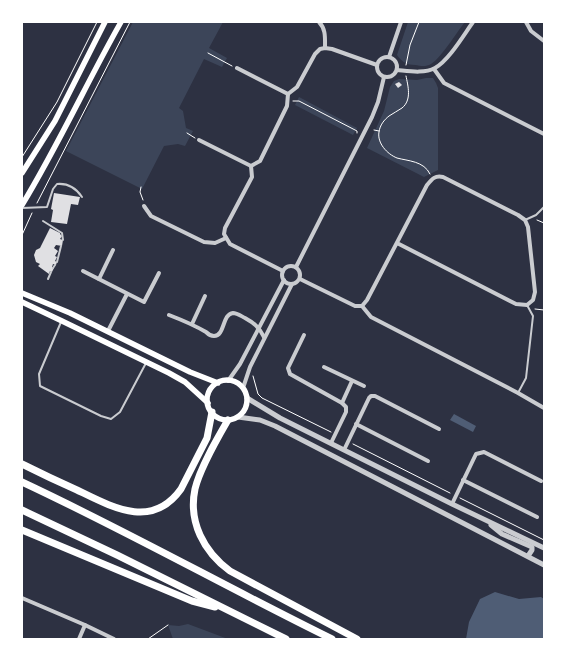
<svg xmlns="http://www.w3.org/2000/svg" width="566" height="661" font-family="Georgia,serif">
<rect width="100%" height="100%" fill="#2d3142"/>
<g fill="#3c4559">
<polygon points="133,22 223,22 209,48 227,58 222,67 204,59 179,108 183,111 186,128 193,131 185,146 178,144 164,146 142,189 66,151"/>
<path d="M408,22H465C456,33 442,57 431,64C426,67 421,66 415,65C407,65 402,62 397,55Z"/>
<polygon points="426,78 433,78 436,83 438,88 438,170 424,177 367,148 384,111 390,87 394,81 399,79 417,80"/>
<polygon points="299,97 357,128 353,135 295,105"/>
<polygon points="188,624 228,639 173,639 168,625 179,626"/>
</g>
<g fill="#4f5d75">
<polygon points="454,414 476,426 473,432 450,420"/>
<polygon points="495,592 519,599 541,597 544,599 544,639 466,639 469,622 480,599"/>
</g>
<g fill="#e0e0e3">
<polygon points="399,82 402,85 398,88 395,84"/>
<polygon points="54,193 80,197 78,205 71,204 67,224 51,222 53,210 51,209"/>
<polygon points="50,228 60,233 60,234 62,236 60,239 63,240 62,246 56,245 54,248 58,251 55,256 57,257 55,261 57,262 56,265 53,264 52,267 54,268 52,272 50,271 49,274 38,266 40,264 36,262 34,255 36,250 40,248"/>
</g>
<g fill="none" stroke-linecap="round" stroke-linejoin="round">
<g stroke="#fff" stroke-width="1">
<polyline points="208,53 232,66"/>
<polyline points="406,65 410,45 419,22"/>
<path d="M406,76C408,86 412,100 402,108C398,111 393,113 389,116C384,120 380,125 379,132C377,143 387,154 397,158C408,161 424,161 430,174"/>
<polyline points="293,101 299,101 357,131 357,133"/>
<polyline points="374,130 379,131"/>
<polyline points="187,133 195,138"/>
<polyline points="22,157 57,102 97,22"/>
<polyline points="141,187 140,192 143,200"/>
<polyline points="37,203 130,22"/>
<polyline points="537,220 544,223"/>
<polyline points="22,235 32,213"/>
<polyline points="535,309 544,310"/>
<polyline points="253,376 258,394 262,398 331,432"/>
<polyline points="353,444 450,493"/>
<polyline points="460,498 544,540"/>
<polyline points="148,639 168,625"/>
</g>
<g stroke="#caccd0" stroke-width="2">
<path d="M22,208L47,207L53,189L57,184C68,183 76,188 82,197"/>
<polyline points="525,220 536,215 544,207"/>
<polyline points="43,221 62,233 63,240"/>
<polyline points="57,262 61,246"/>
<polyline points="53,268 55,265"/>
<polyline points="48,279 51,272"/>
<polyline points="61,322 39,374 40,386 101,416 111,419 120,412 146,363"/>
<polyline points="518,393 526,378 533,316 527,305"/>
</g>
<g stroke="#caccd0" stroke-width="4">
<path d="M319,22C326,29 325,38 325,48"/>
<polyline points="526,22 531,31 544,41"/>
<circle cx="387" cy="67" r="10"/>
<polyline points="389,57 401,22"/>
<polyline points="237,68 288,94"/>
<polyline points="434,69 444,83 544,134"/>
<path d="M397,70C408,71 424,74 435,68C449,60 463,36 473,22"/>
<polyline points="199,140 251,166"/>
<polyline points="144,206 151,216 204,242 215,243 226,238"/>
<circle cx="291" cy="275" r="9"/>
<polyline points="296,267 372,117 378,102 384,77"/>
<polyline points="83,271 144,302 159,273"/>
<polyline points="283,271 230,244 224,234 225,228 252,177 251,166 260,161 287,106 288,94 297,87 315,54 320,49 325,48 332,49 377,65"/>
<polyline points="99,279 113,250"/>
<polyline points="300,279 355,306 362,306 371,317 518,393 544,408"/>
<path d="M362,306L367,300L427,185C432,179 435,175 443,177L518,215L525,220L528,227L535,292L533,300L527,305L516,304L397,243"/>
<path d="M169,315C182,320 194,325 206,332C208,334 211,336 214,336C225,336 222,314 233,313C237,313 241,316 245,318C254,323 259,327 264,337"/>
<polyline points="192,324 205,296"/>
<polyline points="108,331 127,294"/>
<polyline points="304,335 288,368 290,374 342,403 346,407 346,412 331,443"/>
<polyline points="324,367 364,386"/>
<polyline points="228,381 240,364 284,280"/>
<polyline points="243,388 250,367 292,284"/>
<polyline points="342,403 352,381"/>
<polyline points="356,424 428,461"/>
<polyline points="344,450 369,398 371,396 375,396 439,429"/>
<polyline points="463,480 537,517"/>
<polyline points="452,504 476,454 484,452 541,481"/>
<polyline points="22,598 85,625 114,639"/>
<polyline points="79,639 85,625"/>
</g>
<g stroke="#caccd0" stroke-width="5">
<polyline points="247,398 280,418 452,504 544,548"/>
<polyline points="238,417 260,420 275,426 544,565"/>
<polyline points="491,525 502,534 532,547 532,550 528,556"/>
</g>
<g stroke="#fff" stroke-width="5.5">
<polyline points="22,173 55,121 105,22"/>
<path d="M22,205C58,146 87,82 121,22"/>
<polyline points="22,293 70,313 190,372 218,383"/>
<polyline points="22,302 62,321 169,373 185,382 208,403"/>
<circle cx="227" cy="400" r="20"/>
</g>
<g stroke="#fff" stroke-width="7">
<path d="M228,420C217,439 200,468 195,489C188,522 204,552 230,571L357,639"/>
<path d="M22,464C40,473 59,482 77,490C112,507 152,530 181,489L207,438L212,412"/>
<path d="M22,482C127,531 228,588 332,639"/>
<polyline points="22,510 117,555 286,639"/>
<polyline points="22,530 192,601 215,607"/>
</g>
</g>
<rect width="566" height="661" fill="none" stroke="#ffffff" stroke-width="46"/>
</svg>
